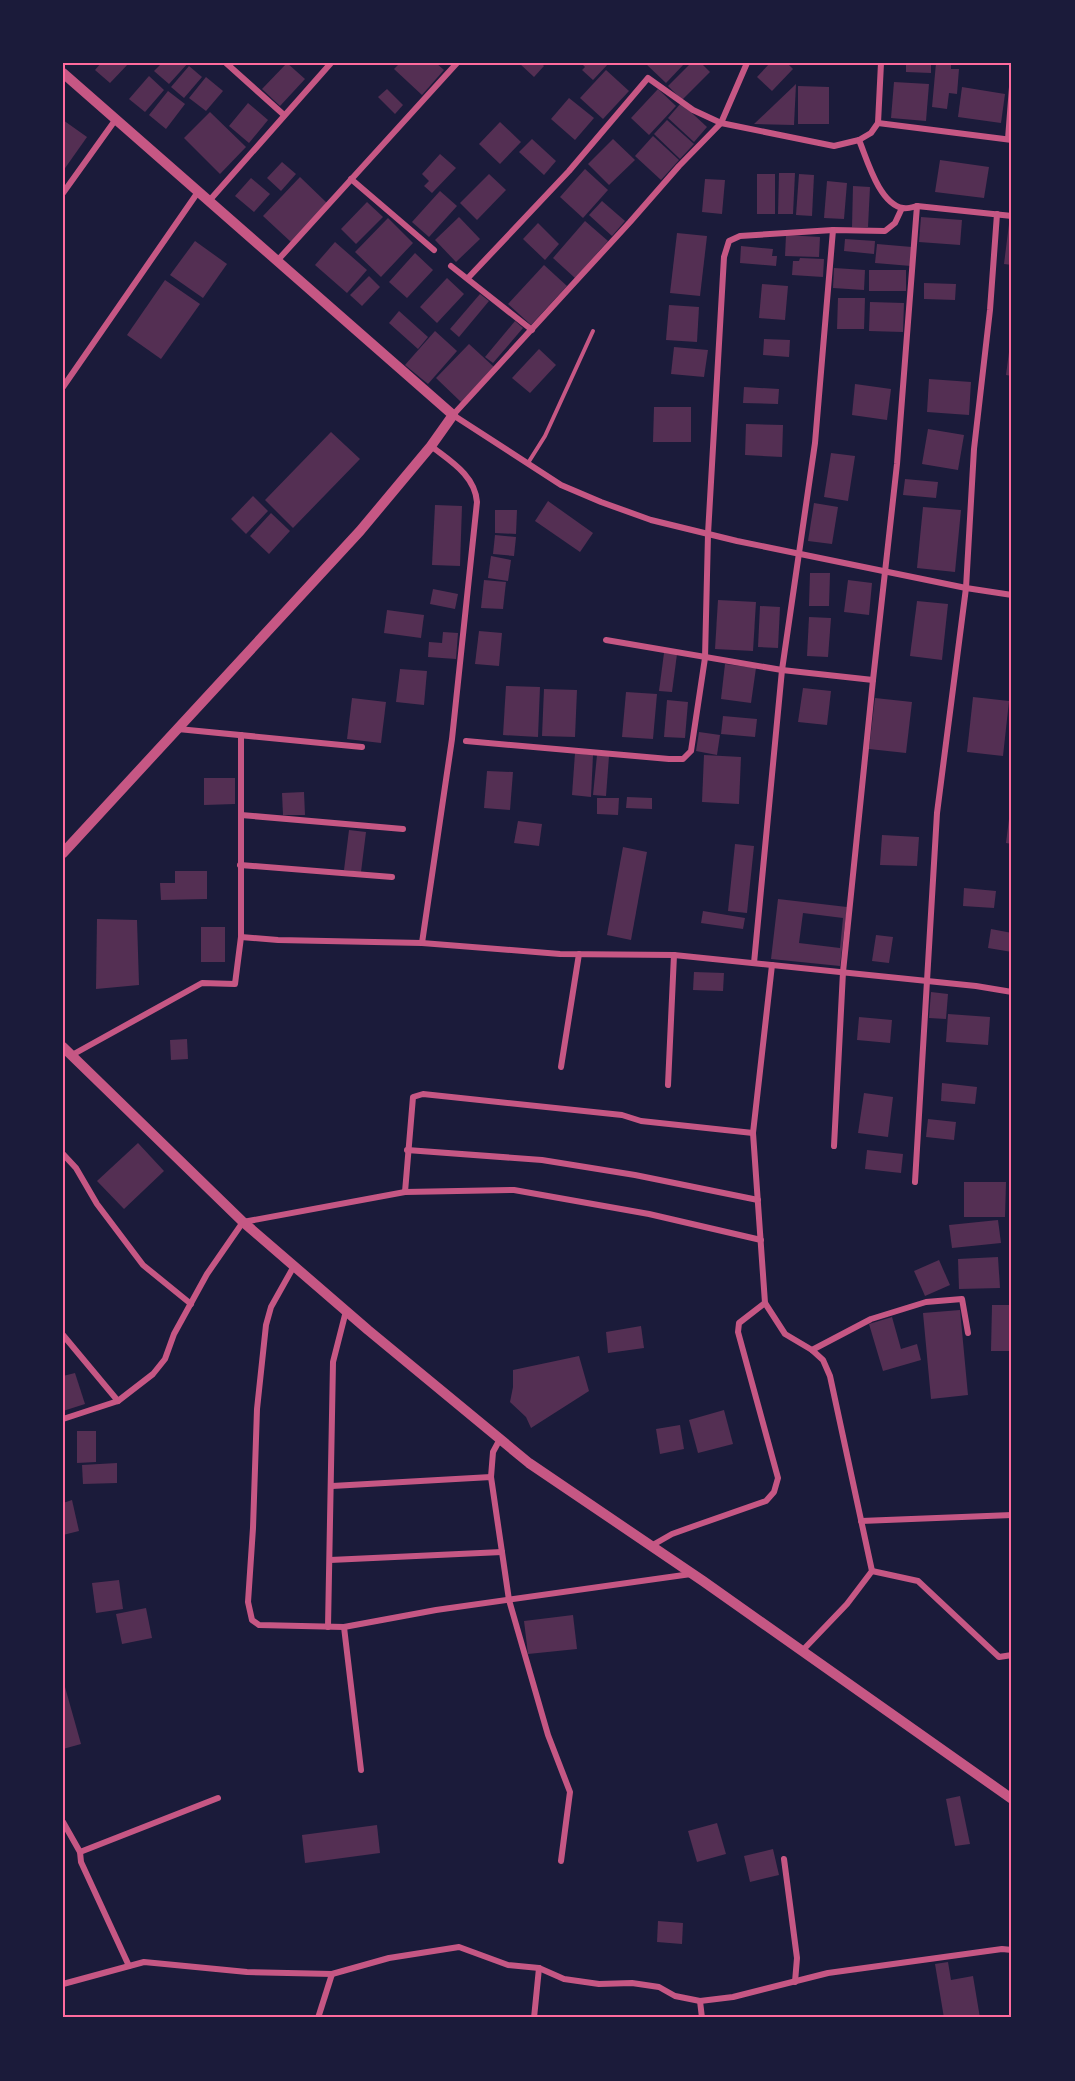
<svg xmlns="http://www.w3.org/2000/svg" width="1075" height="2081" font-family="Rubik,sans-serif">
<rect width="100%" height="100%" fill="#1b1b3a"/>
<g fill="#542f53" fill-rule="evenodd">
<polygon points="101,63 129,63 110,83 95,70"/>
<polygon points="162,63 188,63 169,84 154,71"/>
<polygon points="287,63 305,79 280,106 262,89"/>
<polygon points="400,63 436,63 444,70 422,95 394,69"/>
<polygon points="519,63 541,63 544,66 534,77"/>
<polygon points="581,63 609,63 593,80 582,70 585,67"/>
<polygon points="645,63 685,63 666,83"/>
<polygon points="691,63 701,63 710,72 682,100 668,86"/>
<polygon points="770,63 787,63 793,69 772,91 757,77"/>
<polygon points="906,63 931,63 931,73 906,72"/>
<polygon points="936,63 951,63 951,69 959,69 957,94 949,93 947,109 932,107"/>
<polygon points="189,66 202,77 184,98 171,87"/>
<polygon points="606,70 629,91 603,119 580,98"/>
<polygon points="149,76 164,90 145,112 129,99"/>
<polygon points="206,77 223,91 206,111 189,98"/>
<polygon points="894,82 929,84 926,121 891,118"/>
<polygon points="796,84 794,125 754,124"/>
<polygon points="798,86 829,87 829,124 798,124"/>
<polygon points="962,87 1005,94 1001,123 958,117"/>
<polygon points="387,89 403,105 395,114 378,97"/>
<polygon points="658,89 676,106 649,135 631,118"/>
<polygon points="168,91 185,104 166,129 149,115"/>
<polygon points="569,98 594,118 575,140 551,119"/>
<polygon points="248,103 268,120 249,143 229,126"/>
<polygon points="681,103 707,127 694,142 668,118"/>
<polygon points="210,112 246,147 220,174 184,138"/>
<polygon points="63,120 87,137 63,171"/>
<polygon points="667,120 694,144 680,159 654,134"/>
<polygon points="500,122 521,142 500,164 479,144"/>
<polygon points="653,136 679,160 661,180 635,156"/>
<polygon points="532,139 556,161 544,175 519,152"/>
<polygon points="613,139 635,160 609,185 588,164"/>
<polygon points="440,154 456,168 432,193 424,186 429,181 422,174"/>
<polygon points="940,160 989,167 984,198 935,192"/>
<polygon points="282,162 296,174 281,191 267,178"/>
<polygon points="585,169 608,190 583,218 560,197"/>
<polygon points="779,173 795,173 793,214 778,214"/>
<polygon points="489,174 506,190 477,220 460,203"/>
<rect x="757" y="174" width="18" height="40"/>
<polygon points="799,174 814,175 812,216 796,215"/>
<polygon points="300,177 328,204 291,242 263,216"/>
<polygon points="251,178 270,194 254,212 235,196"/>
<polygon points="705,179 725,180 722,214 702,212"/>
<polygon points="827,181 847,183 844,219 824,218"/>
<polygon points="853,186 870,187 868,227 852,227"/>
<polygon points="440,191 457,206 429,237 412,222"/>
<polygon points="602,201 625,221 612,236 589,215"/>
<polygon points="367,202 383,217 356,244 341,229"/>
<polygon points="459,217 480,239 456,262 435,240"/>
<polygon points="921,217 962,220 960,245 919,242"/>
<polygon points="388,218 413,243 381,277 355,252"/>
<polygon points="585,221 608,241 575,278 553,258"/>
<polygon points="538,223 559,244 545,260 523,239"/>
<polygon points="1009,224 1012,224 1012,265 1004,264"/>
<polygon points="677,233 707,236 700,296 670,293"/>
<polygon points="786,235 820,237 819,257 785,256"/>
<polygon points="845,239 875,241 874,254 844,251"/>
<polygon points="195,241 227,264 203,298 170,275"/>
<polygon points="335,242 367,270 347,293 315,265"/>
<polygon points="877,244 912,247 911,266 875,263"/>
<polygon points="741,246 773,249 772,256 777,256 776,266 740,263"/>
<polygon points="415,253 433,270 407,298 389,282"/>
<polygon points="800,258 824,259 823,277 792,275 793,261 799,261"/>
<polygon points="544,265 567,286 531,325 508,304"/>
<polygon points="834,268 865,270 864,290 833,288"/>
<rect x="869" y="270" width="37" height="21"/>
<polygon points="369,276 380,287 362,306 350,295"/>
<polygon points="447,278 464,294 437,323 420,307"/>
<polygon points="165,280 200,304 161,359 127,335"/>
<polygon points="924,283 956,284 955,300 924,299"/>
<polygon points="762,284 788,286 785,320 759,318"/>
<polygon points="480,294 489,301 459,337 450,329"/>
<polygon points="838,298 865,298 864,329 837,329"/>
<polygon points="870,302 904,303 903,332 869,331"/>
<polygon points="669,305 699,307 697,342 666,340"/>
<polygon points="399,311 428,337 418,349 389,323"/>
<polygon points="515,321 523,328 493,363 485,357"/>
<polygon points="435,331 457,351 428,384 405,365"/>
<polygon points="764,339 790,340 789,357 763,355"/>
<polygon points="469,344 494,367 461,402 436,378"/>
<polygon points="674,347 708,350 704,377 671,374"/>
<polygon points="539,349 556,365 530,393 512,378"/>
<polygon points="1009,352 1012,353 1012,376 1006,375"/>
<polygon points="929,379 971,382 969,415 927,412"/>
<polygon points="855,384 891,389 887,420 852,415"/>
<polygon points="744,387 779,389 778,404 743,403"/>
<polygon points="654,407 691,407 691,442 653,442"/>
<polygon points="746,424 783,425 782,457 745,455"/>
<polygon points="928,429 964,435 958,470 922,464"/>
<polygon points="331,432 360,459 293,528 265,500"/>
<polygon points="831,453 855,456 848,501 824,497"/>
<polygon points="905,479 938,482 936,498 903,495"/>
<polygon points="253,496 268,511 246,534 231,519"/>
<polygon points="548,501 593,533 580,552 535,521"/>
<polygon points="814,503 838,507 832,544 808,541"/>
<polygon points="435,505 462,506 460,566 432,565"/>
<polygon points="923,507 961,510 955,572 917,568"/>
<polygon points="495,510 517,510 516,534 495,533"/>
<polygon points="271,513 290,531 269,554 250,536"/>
<polygon points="495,535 516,537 514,556 493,554"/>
<polygon points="491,556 511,560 508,581 488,578"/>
<polygon points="810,573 830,573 829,606 809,606"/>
<polygon points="484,580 506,582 503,609 481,608"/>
<polygon points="848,580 872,583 869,615 844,612"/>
<polygon points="433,589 458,594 455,609 430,604"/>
<polygon points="718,600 756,602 753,651 715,649"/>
<polygon points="917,601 948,604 942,660 910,656"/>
<polygon points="760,606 780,607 778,648 758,647"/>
<polygon points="387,610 424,615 421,638 384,633"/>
<polygon points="809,617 831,618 828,657 807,656"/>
<polygon points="479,631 502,633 499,666 475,664"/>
<polygon points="443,632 458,633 456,659 428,657 429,642 442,643"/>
<polygon points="664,653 677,654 672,692 659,691"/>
<polygon points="725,664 756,668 751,703 721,699"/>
<polygon points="400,669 427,671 424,705 396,702"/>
<polygon points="506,686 540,687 538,737 503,735"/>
<polygon points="803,688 831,691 827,725 798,722"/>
<polygon points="544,689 577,690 575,737 542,736"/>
<polygon points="626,692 657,694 653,739 622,737"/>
<polygon points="973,697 1009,701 1003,756 967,752"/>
<polygon points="352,698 386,702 381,743 347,739"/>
<polygon points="875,698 912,702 906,753 869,749"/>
<polygon points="667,700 688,702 685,738 664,737"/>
<polygon points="723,716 757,719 755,737 721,734"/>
<polygon points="699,732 720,735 717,755 696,751"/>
<polygon points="575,753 593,755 591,797 572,795"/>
<polygon points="597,755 609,756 606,796 593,795"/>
<polygon points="704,755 741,757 739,804 702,802"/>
<polygon points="487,771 513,772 510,810 484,808"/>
<polygon points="204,778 235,778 235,804 204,805"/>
<polygon points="304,792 305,815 283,815 282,793"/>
<polygon points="627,797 652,798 652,809 626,808"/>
<polygon points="597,798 619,798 618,815 597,814"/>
<polygon points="1009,819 1012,819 1012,844 1006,843"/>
<polygon points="518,821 542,824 539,846 514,843"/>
<polygon points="349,830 366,832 361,872 344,870"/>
<polygon points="882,835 919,837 917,866 880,865"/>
<polygon points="735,844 754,846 747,913 728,911"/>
<polygon points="623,847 647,852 631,940 607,935"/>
<polygon points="175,871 207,871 207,899 161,900 160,883 175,883"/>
<polygon points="964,888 996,891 994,908 963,906"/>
<path d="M778,899L847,907L840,966L771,959ZM803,913L843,918L840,948L799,943Z"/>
<polygon points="703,911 745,918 743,929 701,923"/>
<polygon points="97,919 137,920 139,985 96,989"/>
<rect x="201" y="927" width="24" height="35"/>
<polygon points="991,929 1012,933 1012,952 988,948"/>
<polygon points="876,935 893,937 889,963 872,961"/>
<polygon points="694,972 724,973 723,991 693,990"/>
<polygon points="931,992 948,994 946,1019 929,1018"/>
<polygon points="948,1014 990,1017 988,1045 946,1042"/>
<polygon points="859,1017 892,1020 890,1043 857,1040"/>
<polygon points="187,1039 188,1059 171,1060 170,1040"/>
<polygon points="942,1083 977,1087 975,1104 941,1101"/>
<polygon points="864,1093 893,1097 888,1137 858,1133"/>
<polygon points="928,1119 956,1122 954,1140 926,1137"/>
<polygon points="138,1143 164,1171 124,1209 97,1181"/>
<polygon points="867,1150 903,1154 901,1173 865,1169"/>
<polygon points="964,1182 1006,1182 1005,1217 964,1217"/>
<polygon points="998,1220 1001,1243 952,1248 949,1225"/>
<polygon points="998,1257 1000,1288 959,1289 958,1259"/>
<polygon points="939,1260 950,1285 925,1296 914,1271"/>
<polygon points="992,1305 1012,1305 1012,1351 991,1351"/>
<polygon points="960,1310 968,1395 931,1399 923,1313"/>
<polygon points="892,1317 901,1349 917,1344 921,1360 883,1371 869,1324"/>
<polygon points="641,1326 644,1348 608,1353 606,1332"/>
<polygon points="579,1356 589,1391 531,1428 526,1417 510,1402 513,1387 513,1370"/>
<polygon points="75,1373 85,1404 63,1411 63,1376"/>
<polygon points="724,1410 733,1444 698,1453 689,1420"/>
<polygon points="680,1425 684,1449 660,1454 656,1429"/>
<polygon points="77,1431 96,1431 96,1462 77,1463"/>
<polygon points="117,1463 117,1483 83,1484 82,1465"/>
<polygon points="72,1500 79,1531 63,1535 63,1503"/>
<polygon points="119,1580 123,1609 96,1613 92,1583"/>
<polygon points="146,1608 152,1638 122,1644 116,1614"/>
<polygon points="573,1615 577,1649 528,1654 524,1621"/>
<polygon points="63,1680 81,1744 63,1749"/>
<polygon points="960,1796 970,1844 955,1846 946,1799"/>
<polygon points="717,1823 726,1854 697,1862 688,1831"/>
<polygon points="377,1825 380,1853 305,1863 302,1835"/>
<polygon points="773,1849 779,1875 750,1882 744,1856"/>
<polygon points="658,1921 683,1923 682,1944 657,1942"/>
<polygon points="948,1962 951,1980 973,1976 980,2018 944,2018 935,1964"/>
</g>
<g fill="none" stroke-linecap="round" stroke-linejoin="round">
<polyline stroke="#c65784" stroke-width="4" points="528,463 545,436 593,331"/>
<g stroke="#c65784" stroke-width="6">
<polyline points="226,63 284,115"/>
<polyline points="747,63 721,123 679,166 630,222 453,415 561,485 601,502 651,520 737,541 966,588 1012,595"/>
<polyline points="878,123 881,63"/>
<polyline points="1008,139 1012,87"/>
<path d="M859,140C867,159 879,204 903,208C907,209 913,207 917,206L1012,216"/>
<polyline points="351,179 434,250"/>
<polyline points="63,193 116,119"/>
<polyline points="209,201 331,63"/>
<polyline points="277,261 457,63"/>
<polyline points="451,266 532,330"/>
<polyline points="468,278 569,171 648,78 693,110 721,123 834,146 859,140 871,133 878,123 1012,140"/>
<polyline points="63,387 198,192"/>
<polyline points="606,640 782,670 873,680"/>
<polyline points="178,729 362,747"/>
<polyline points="466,741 669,759 683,759 691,751 705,658 708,534 724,257 729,241 740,236 833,230 885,231 895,223 902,208"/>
<polyline points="241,815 403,829"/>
<polyline points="240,865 392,877"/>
<polyline points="241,937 241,735"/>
<path d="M422,943L452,739L477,502C475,475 450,461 431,446"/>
<polyline points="754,963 782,670 815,443 833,230"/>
<polyline points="772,965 753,1133 765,1303 785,1334 812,1350 823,1360 830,1376 872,1571 847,1604 802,1651"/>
<polyline points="72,1055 202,983 235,984 241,937 278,940 422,943 560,954 674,955 976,986 1012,992"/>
<polyline points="561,1067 579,954"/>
<polyline points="668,1085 674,955"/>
<polyline points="834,1146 843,972 873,680 897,464 917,206"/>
<polyline points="407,1150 542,1160 635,1175 758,1200"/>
<polyline points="63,1154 76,1168 97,1204 143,1265 191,1304"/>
<polyline points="915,1182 937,813 966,588 974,449 990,310 997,214"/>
<polyline points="405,1192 413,1097 423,1094 622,1115 641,1121 753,1133"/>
<polyline points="294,1266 271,1307 266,1325 257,1409 253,1528 248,1602 252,1620 259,1625 344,1627 436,1610 691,1574"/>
<polyline points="63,1335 118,1401"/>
<polyline points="812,1350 871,1319 926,1302 962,1299 968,1333"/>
<polyline points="63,1419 118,1401 153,1374 165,1359 174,1334 207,1274 243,1222 405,1192 514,1190 649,1214 761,1240"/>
<polyline points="491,1477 493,1452 500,1439"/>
<polyline points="332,1486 491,1477 509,1600 548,1735 570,1792 561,1861"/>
<polyline points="861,1521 1012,1515"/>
<polyline points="651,1546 672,1534 700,1524 766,1501 774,1492 778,1478 738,1332 739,1323 765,1303"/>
<polyline points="330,1560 502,1552"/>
<polyline points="872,1571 918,1581 999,1657 1012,1655"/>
<polyline points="328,1627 333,1362 346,1311"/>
<polyline points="344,1627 361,1770"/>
<polyline points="63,1822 80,1852 81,1862 129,1966"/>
<polyline points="80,1852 218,1798"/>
<polyline points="784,1859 797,1958 795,1982"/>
<polyline points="63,1984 144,1962 247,1972 332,1974 389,1958 459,1947 508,1965 539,1968 564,1979 599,1984 632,1983 659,1987 675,1996 700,2001 733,1997 828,1973 1002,1949 1012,1950"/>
<polyline points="700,2001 702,2018"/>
<polyline points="318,2018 332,1974"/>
<polyline points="534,2018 539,1968"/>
</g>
<g stroke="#c65784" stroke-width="10">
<polyline points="63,73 453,415 431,446 360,531 63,853"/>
<polyline points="63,1047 243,1222 368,1330 529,1463 703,1581 1012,1799"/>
</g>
</g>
<rect width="1075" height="2081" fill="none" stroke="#1b1b3a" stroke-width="129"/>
<rect x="64" y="64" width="946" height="1952" fill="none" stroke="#ff6b9d" stroke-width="2"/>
</svg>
